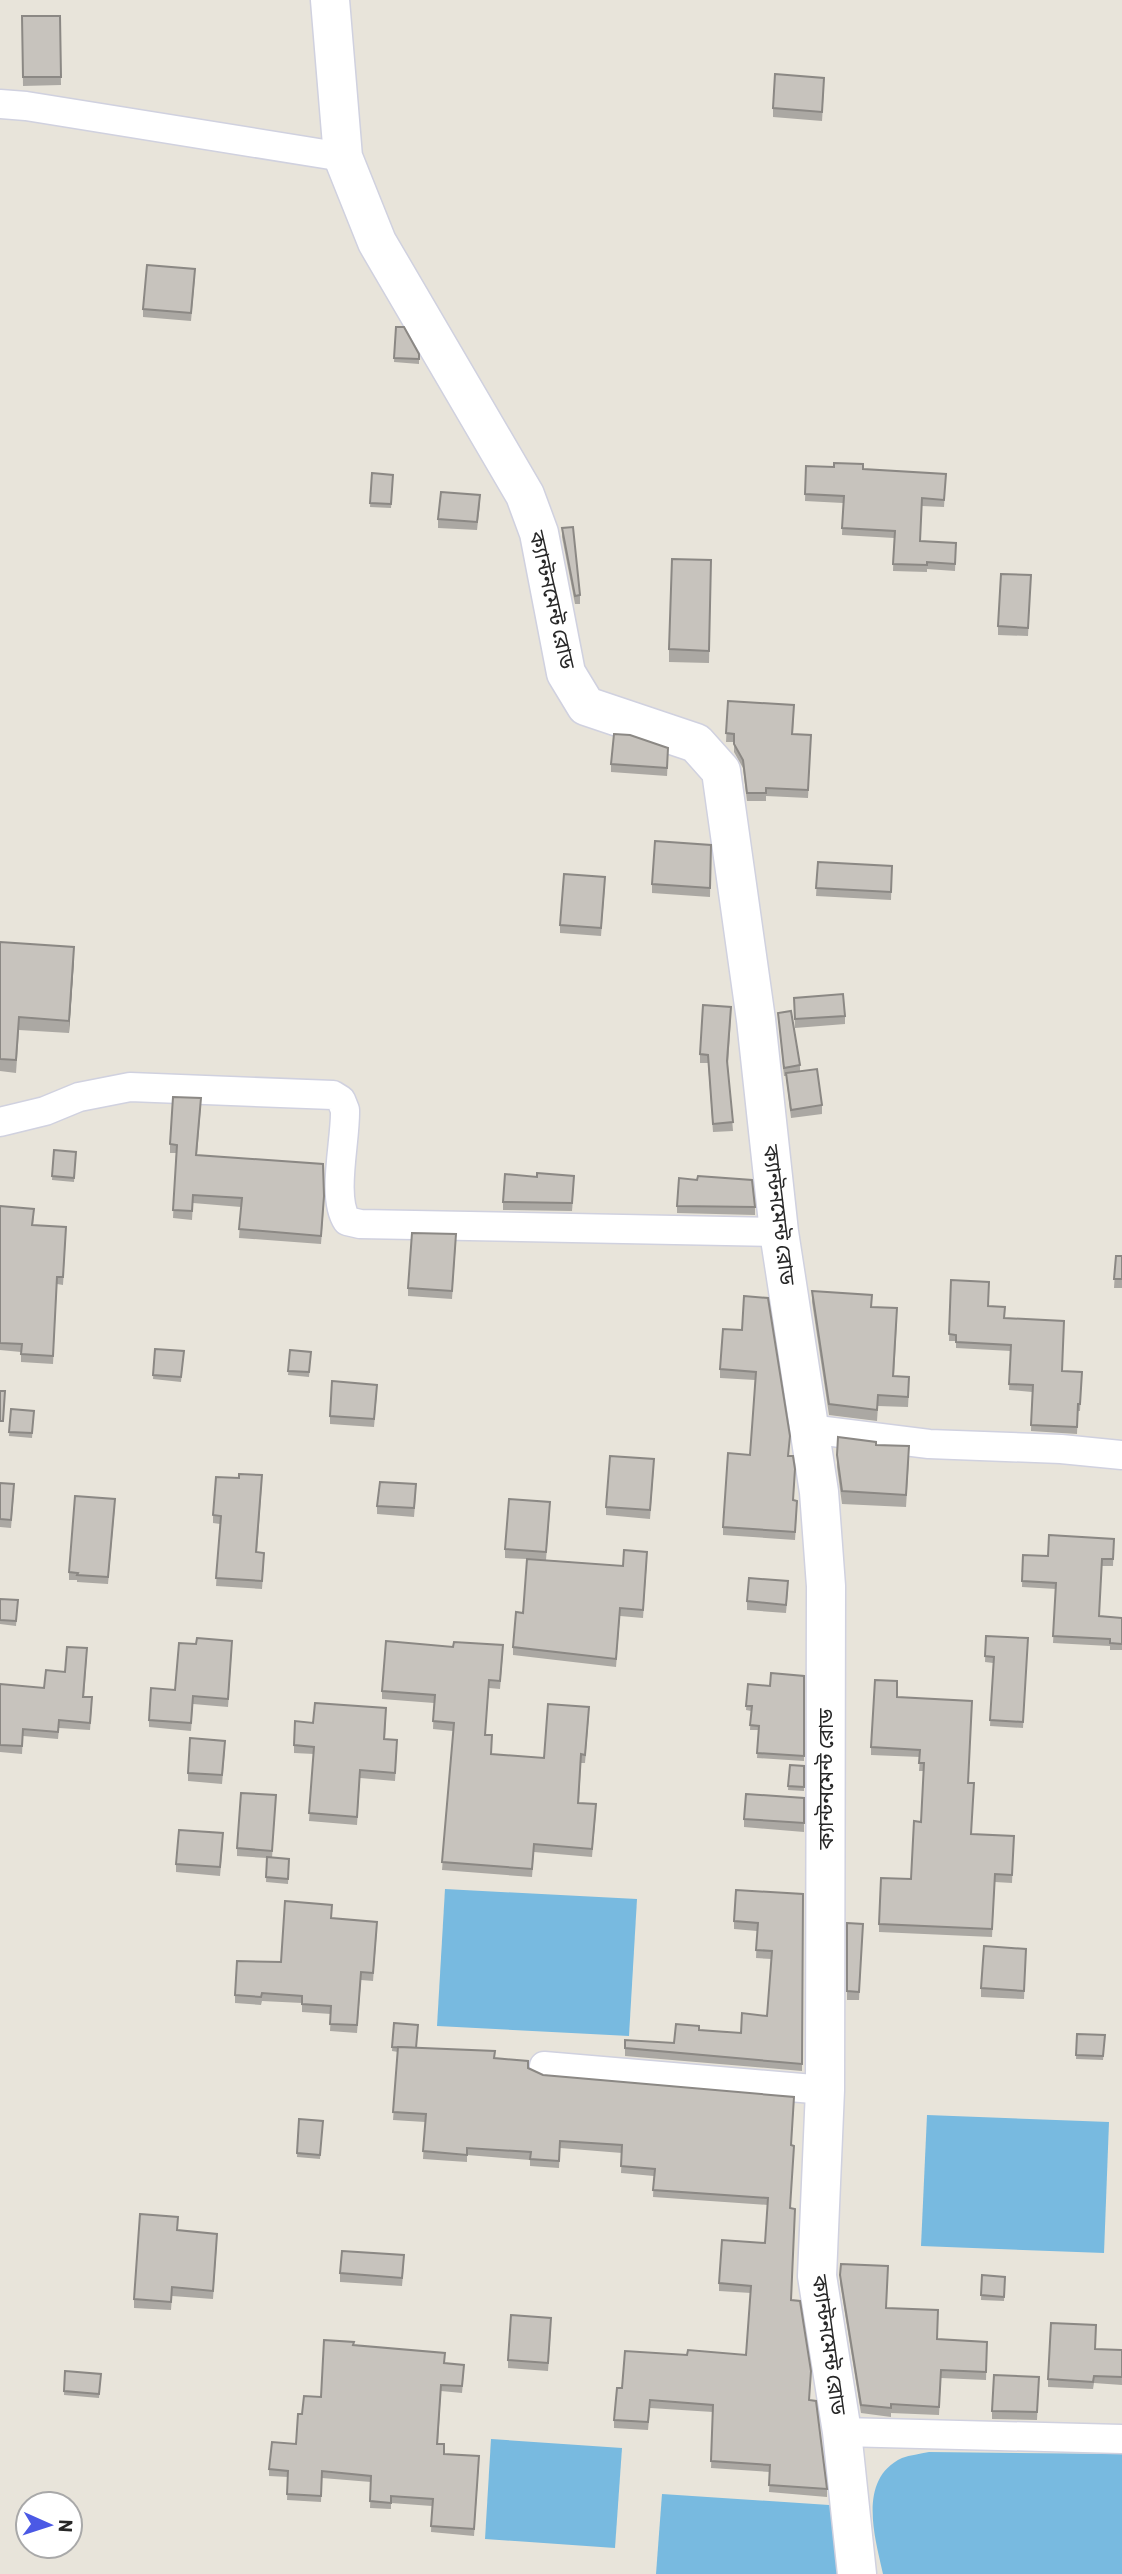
<svg xmlns="http://www.w3.org/2000/svg" width="1122" height="2574" font-family="Barlow,'Noto Sans Bengali',sans-serif">
<rect width="100%" height="100%" fill="#e8e4da"/>
<g fill="#78bae0">
<polygon points="445,1889 637,1899 629,2036 437,2026"/>
<polygon points="927,2115 1109,2122 1104,2253 921,2246"/>
<polygon points="491,2439 622,2448 615,2548 485,2539"/>
<path d="M929,2452L1122,2454V2574H883C875,2538 857,2479 902,2458C910,2455 920,2454 929,2452Z"/>
<polygon points="662,2494 844,2506 840,2574 656,2574"/>
</g>
<g fill="none" stroke-linecap="round" stroke-linejoin="round">
<defs>
<g id="street">
<polyline points="0,104 26,106 343,157"/>
<path d="M0,1122L45,1111L79,1097L130,1087L333,1095L341,1100L345,1110C346,1140 331,1197 347,1221L360,1224L779,1232"/>
<polyline points="809,1429 929,1444 1061,1449 1122,1455"/>
<polyline points="544,2066 825,2090"/>
<polyline points="842,2432 1122,2439"/>
</g>
<polyline id="secondary" points="330,0 343,157 377,242 525,495 539,533 566,673 586,706 696,743 721,771 756,1020 779,1232 819,1492 826,1586 825,2090 817,2276 842,2432 857,2574"/>
</defs>
<use href="#street" stroke="#d0d1df" stroke-width="31"/>
<use href="#secondary" stroke="#d0d1df" stroke-width="41"/>
<use href="#street" stroke="#fff" stroke-width="28"/>
<use href="#secondary" stroke="#fff" stroke-width="38"/>
</g>
<g fill="#aba8a3">
<polygon points="22,16 60,16 61,85 23,86"/>
<polygon points="824,87 822,121 773,117 773,108"/>
<polygon points="195,277 191,321 143,317 143,309"/>
<polygon points="396,327 419,354 419,364 394,362"/>
<polygon points="806,466 946,474 944,507 922,506 920,541 956,543 955,571 927,569 927,572 893,571 894,538 842,535 843,503 805,501"/>
<polygon points="372,473 393,475 391,508 370,507"/>
<polygon points="480,504 477,530 438,528 438,519"/>
<polygon points="562,528 580,595 580,604 575,604 562,537"/>
<polygon points="711,573 709,663 669,662 669,649"/>
<polygon points="1031,575 1028,636 998,635 998,626"/>
<polygon points="728,701 794,713 793,734 811,735 808,798 766,796 766,801 747,801 743,768 734,752 734,742 726,742"/>
<polygon points="668,757 667,776 611,772 611,764"/>
<polygon points="711,845 710,897 652,893 652,884"/>
<polygon points="818,862 892,866 891,900 816,896"/>
<polygon points="605,886 601,936 560,933 560,925"/>
<polygon points="0,942 74,960 69,1033 19,1030 16,1073 0,1071"/>
<polygon points="794,998 845,1016 845,1024 795,1028"/>
<polygon points="778,1013 800,1065 800,1071 822,1105 822,1114 791,1118 786,1076 784,1076"/>
<polygon points="731,1016 728,1065 733,1131 713,1132 708,1063 700,1063 700,1054"/>
<polygon points="201,1106 197,1155 324,1205 321,1244 239,1238 241,1207 193,1203 192,1220 173,1218 176,1153 170,1153 170,1144"/>
<polygon points="54,1150 76,1152 74,1182 52,1180"/>
<polygon points="537,1177 574,1184 572,1211 503,1210 503,1202"/>
<polygon points="697,1180 755,1207 755,1215 677,1213 677,1206"/>
<polygon points="0,1206 34,1216 33,1225 66,1235 63,1285 57,1284 53,1364 21,1362 21,1352 0,1350"/>
<polygon points="456,1242 452,1299 408,1296 408,1288"/>
<polygon points="1116,1256 1122,1256 1122,1288 1114,1288"/>
<polygon points="951,1280 1005,1318 1062,1371 1082,1372 1080,1411 1078,1411 1077,1434 1031,1431 1032,1392 1009,1390 1011,1351 956,1348 956,1341 949,1341"/>
<polygon points="812,1291 872,1307 897,1319 894,1376 909,1388 908,1407 878,1406 877,1421 829,1415 812,1302"/>
<polygon points="742,1330 789,1456 795,1477 793,1500 797,1509 795,1540 723,1535 723,1527 750,1455 755,1380 720,1378 720,1369"/>
<polygon points="155,1349 184,1351 181,1382 153,1379"/>
<polygon points="290,1350 311,1352 309,1377 288,1375"/>
<polygon points="377,1393 374,1427 330,1424 330,1416"/>
<polygon points="11,1409 34,1411 32,1438 9,1436"/>
<polygon points="876,1445 909,1459 906,1507 842,1504 837,1467 837,1455"/>
<polygon points="654,1467 650,1519 606,1515 606,1507"/>
<polygon points="0,1483 14,1493 11,1528 0,1527"/>
<polygon points="262,1483 257,1552 264,1561 262,1589 216,1586 220,1524 213,1523 213,1515"/>
<polygon points="416,1493 414,1517 377,1514 377,1506"/>
<polygon points="115,1506 108,1584 77,1582 77,1580 69,1580 69,1572"/>
<polygon points="550,1510 546,1560 623,1566 647,1560 643,1618 620,1616 616,1667 513,1655 513,1647 523,1613 527,1559 505,1558 505,1549"/>
<polygon points="1114,1539 1113,1566 1102,1566 1099,1616 1122,1618 1122,1650 1110,1650 1110,1646 1053,1643 1056,1589 1022,1587 1023,1555 1048,1556"/>
<polygon points="788,1590 786,1613 747,1610 747,1601"/>
<polygon points="0,1599 18,1600 16,1626 0,1624"/>
<polygon points="986,1636 1028,1638 1023,1728 990,1726 993,1663 985,1662"/>
<polygon points="232,1648 228,1707 193,1704 191,1731 149,1727 149,1720 175,1690"/>
<polygon points="503,1653 500,1689 489,1688 485,1735 492,1743 492,1755 544,1758 589,1715 585,1763 581,1763 579,1803 596,1812 592,1857 534,1852 532,1877 442,1870 453,1731 433,1729 434,1703 382,1699 382,1691"/>
<polygon points="87,1655 84,1697 92,1705 90,1730 59,1728 58,1739 23,1736 22,1754 0,1752 0,1684 44,1688"/>
<polygon points="804,1676 804,1761 757,1758 759,1730 750,1730 751,1711 746,1710 748,1684 770,1686"/>
<polygon points="897,1697 968,1783 972,1834 1014,1836 1012,1883 995,1882 992,1937 879,1932 879,1924 911,1879 921,1822 924,1771 919,1771 920,1757 871,1755 871,1747"/>
<polygon points="386,1716 385,1739 397,1748 395,1781 360,1778 357,1825 309,1821 314,1754 294,1753 294,1745"/>
<polygon points="225,1750 222,1784 188,1781 188,1773"/>
<polygon points="790,1765 804,1766 804,1791 788,1790"/>
<polygon points="276,1795 272,1858 289,1859 288,1884 266,1882 267,1858 237,1856 237,1848"/>
<polygon points="804,1798 804,1832 744,1827 744,1819"/>
<polygon points="223,1842 220,1876 176,1872 176,1864"/>
<polygon points="803,1894 802,2071 625,2056 625,2040 674,2043 699,2030 741,2033 767,2016 772,1959 756,1958 757,1931 734,1929 734,1921"/>
<polygon points="331,1918 377,1930 373,1981 361,1980 357,2033 330,2031 331,2014 302,2012 302,2003 262,2001 261,2005 235,2003 235,1995 281,1962"/>
<polygon points="847,1923 863,1924 859,2000 847,2000"/>
<polygon points="1026,1949 1024,1999 981,1997 981,1988"/>
<polygon points="394,2023 416,2048 495,2058 528,2068 543,2075 794,2104 791,2145 791,2300 827,2489 827,2497 769,2492 770,2472 711,2468 713,2412 650,2408 648,2430 614,2428 614,2420 622,2388 687,2355 746,2355 751,2293 719,2291 719,2283 765,2243 768,2205 653,2197 654,2176 621,2173 622,2153 560,2148 559,2168 530,2166 530,2160 467,2155 467,2162 423,2159 425,2122 393,2120 398,2052 392,2051"/>
<polygon points="1077,2034 1105,2035 1103,2060 1076,2059"/>
<polygon points="299,2119 323,2121 320,2159 297,2157"/>
<polygon points="178,2230 217,2242 213,2299 172,2296 171,2310 134,2308 134,2299"/>
<polygon points="404,2264 402,2286 340,2282 340,2273"/>
<polygon points="841,2264 886,2308 937,2339 987,2342 986,2380 941,2378 939,2415 891,2413 891,2417 861,2413 840,2283"/>
<polygon points="982,2275 1005,2277 1004,2301 981,2300"/>
<polygon points="551,2327 548,2371 508,2368 508,2360"/>
<polygon points="353,2345 445,2363 464,2371 462,2393 441,2391 438,2444 444,2454 479,2463 474,2536 431,2532 432,2506 391,2503 391,2509 370,2508 371,2482 322,2478 321,2502 287,2500 288,2477 269,2476 269,2469 296,2444 302,2414 321,2397"/>
<polygon points="1095,2349 1122,2350 1122,2385 1094,2383 1093,2389 1048,2387 1048,2379"/>
<polygon points="65,2371 101,2374 99,2398 64,2395"/>
<polygon points="1039,2377 1037,2420 992,2419 992,2411"/>
</g>
<polygon fill="#8b8884" points="74,947 74,960 69,1033 69,1021"/>
<g fill="#c7c3bd" stroke="#8b8884" stroke-width="2">
<polygon points="22,16 60,16 61,77 23,77"/>
<polygon points="775,74 824,78 822,112 773,108"/>
<polygon points="147,265 195,269 191,313 143,309"/>
<polygon points="396,327 404,327 419,354 419,359 394,358"/>
<polygon points="834,463 863,464 863,469 946,474 944,500 922,498 920,541 956,543 955,564 927,562 927,565 893,564 895,531 842,528 844,496 805,494 806,466 834,467"/>
<polygon points="372,473 393,475 391,504 370,503"/>
<polygon points="441,492 480,495 477,522 438,519"/>
<polygon points="573,527 580,595 575,596 562,528"/>
<polygon points="672,559 711,560 709,651 669,649"/>
<polygon points="1001,574 1031,575 1028,628 998,626"/>
<polygon points="728,701 794,705 792,734 811,735 808,790 766,788 766,793 747,793 743,760 734,744 734,734 726,733"/>
<polygon points="614,734 630,735 668,748 667,768 611,764"/>
<polygon points="655,841 711,845 710,888 652,884"/>
<polygon points="818,862 892,866 891,892 816,888"/>
<polygon points="564,874 605,877 601,928 560,925"/>
<polygon points="0,942 74,947 69,1021 19,1017 16,1060 0,1059"/>
<polygon points="843,994 845,1016 795,1019 794,998"/>
<polygon points="703,1005 731,1007 727,1061 733,1122 713,1124 708,1055 700,1054"/>
<polygon points="791,1011 800,1065 784,1068 778,1013"/>
<polygon points="817,1069 822,1105 791,1110 786,1073"/>
<polygon points="173,1097 201,1098 196,1155 323,1164 324,1196 321,1236 239,1229 242,1198 193,1195 192,1211 173,1210 177,1145 170,1144"/>
<polygon points="54,1150 76,1152 74,1178 52,1176"/>
<polygon points="537,1173 574,1176 572,1203 503,1202 505,1174 537,1177"/>
<polygon points="698,1176 752,1180 755,1207 677,1206 679,1178 697,1180"/>
<polygon points="0,1206 34,1209 32,1225 66,1227 63,1277 57,1277 53,1356 21,1354 22,1344 0,1343"/>
<polygon points="412,1233 456,1234 452,1291 408,1288"/>
<polygon points="1116,1256 1122,1256 1122,1279 1114,1279"/>
<polygon points="951,1280 989,1282 988,1306 1005,1307 1004,1318 1064,1321 1062,1371 1082,1372 1080,1404 1078,1404 1077,1427 1031,1425 1033,1385 1009,1384 1011,1345 956,1342 956,1335 949,1334"/>
<polygon points="812,1291 872,1295 871,1307 897,1308 893,1376 909,1377 908,1397 878,1395 877,1410 829,1404"/>
<polygon points="744,1296 768,1298 790,1436 788,1456 793,1456 795,1469 793,1500 797,1501 795,1532 723,1527 728,1453 750,1455 756,1372 720,1369 723,1329 742,1330"/>
<polygon points="155,1349 184,1351 181,1377 153,1375"/>
<polygon points="290,1350 311,1352 309,1372 288,1371"/>
<polygon points="332,1381 377,1385 374,1419 330,1416"/>
<polygon points="0,1391 5,1391 3,1421 0,1421"/>
<polygon points="11,1409 34,1411 32,1433 9,1432"/>
<polygon points="838,1437 876,1442 876,1445 909,1446 906,1495 842,1491 837,1455"/>
<polygon points="610,1456 654,1459 650,1510 606,1507"/>
<polygon points="239,1474 262,1475 256,1552 264,1553 262,1581 216,1578 221,1516 213,1515 216,1477 239,1478"/>
<polygon points="380,1482 416,1484 414,1508 377,1506"/>
<polygon points="0,1483 14,1484 11,1520 0,1519"/>
<polygon points="75,1496 115,1499 108,1577 77,1575 78,1573 69,1572"/>
<polygon points="509,1499 550,1502 546,1552 505,1549"/>
<polygon points="1049,1535 1114,1539 1113,1559 1102,1559 1099,1616 1122,1618 1122,1644 1110,1643 1110,1639 1053,1636 1056,1583 1022,1581 1023,1555 1048,1556"/>
<polygon points="624,1550 647,1552 643,1610 620,1608 616,1659 513,1647 516,1612 523,1613 527,1559 623,1566"/>
<polygon points="749,1578 788,1581 786,1605 747,1601"/>
<polygon points="0,1599 18,1600 16,1621 0,1620"/>
<polygon points="986,1636 1028,1638 1023,1722 990,1720 994,1657 985,1656"/>
<polygon points="197,1638 232,1641 228,1699 193,1696 191,1723 149,1720 151,1688 175,1690 179,1643 196,1644"/>
<polygon points="386,1641 453,1647 454,1642 503,1645 500,1681 489,1680 485,1735 492,1735 491,1754 544,1758 548,1704 589,1707 585,1755 581,1754 578,1803 596,1804 592,1849 534,1844 532,1869 442,1862 454,1723 433,1721 435,1695 382,1691"/>
<polygon points="67,1647 87,1648 83,1697 92,1697 90,1723 59,1720 58,1732 23,1729 22,1746 0,1745 0,1684 44,1688 46,1670 65,1672"/>
<polygon points="771,1673 804,1676 804,1756 757,1753 759,1726 750,1725 752,1706 746,1706 748,1684 770,1686"/>
<polygon points="875,1680 897,1681 897,1697 972,1701 968,1783 974,1783 971,1834 1014,1836 1012,1875 995,1874 992,1929 879,1924 881,1878 911,1879 914,1821 921,1822 924,1763 919,1763 920,1750 871,1747"/>
<polygon points="315,1703 386,1708 384,1739 397,1740 395,1773 360,1770 357,1817 309,1813 314,1747 294,1745 295,1721 313,1723"/>
<polygon points="190,1738 225,1741 222,1775 188,1773"/>
<polygon points="790,1765 804,1766 804,1787 788,1786"/>
<polygon points="241,1793 276,1795 272,1851 237,1848"/>
<polygon points="746,1794 804,1798 804,1823 744,1819"/>
<polygon points="179,1830 223,1833 220,1867 176,1864"/>
<polygon points="267,1857 289,1859 288,1879 266,1877"/>
<polygon points="736,1890 803,1894 802,2064 625,2048 625,2040 674,2043 676,2024 699,2026 699,2030 741,2033 742,2013 767,2016 772,1951 756,1950 758,1923 734,1921"/>
<polygon points="285,1901 332,1905 331,1918 377,1922 373,1973 361,1972 357,2025 330,2024 331,2006 302,2004 302,1996 262,1993 261,1997 235,1995 237,1961 281,1962"/>
<polygon points="847,1923 863,1924 859,1992 847,1991"/>
<polygon points="984,1946 1026,1949 1024,1991 981,1988"/>
<polygon points="394,2023 418,2025 416,2048 392,2047"/>
<polygon points="1077,2034 1105,2035 1103,2056 1076,2055"/>
<polygon points="398,2047 495,2051 494,2058 528,2061 528,2068 543,2075 794,2097 791,2145 794,2146 790,2208 795,2209 791,2300 800,2301 811,2371 809,2400 816,2401 827,2489 769,2485 770,2465 711,2461 713,2405 650,2400 648,2422 614,2420 617,2388 622,2388 625,2351 687,2355 688,2350 746,2355 751,2286 719,2283 722,2240 765,2243 768,2198 653,2190 655,2169 621,2166 622,2145 560,2141 559,2161 530,2159 531,2152 467,2148 467,2155 423,2151 426,2114 393,2112"/>
<polygon points="299,2119 323,2121 320,2155 297,2153"/>
<polygon points="140,2214 178,2217 177,2230 217,2234 213,2291 172,2287 171,2302 134,2299"/>
<polygon points="342,2251 404,2255 402,2278 340,2273"/>
<polygon points="841,2264 888,2266 886,2308 938,2310 937,2339 987,2342 986,2372 941,2370 939,2407 891,2404 891,2408 861,2405 840,2275"/>
<polygon points="982,2275 1005,2277 1004,2297 981,2295"/>
<polygon points="511,2315 551,2318 548,2363 508,2360"/>
<polygon points="1051,2323 1096,2325 1095,2349 1122,2350 1122,2377 1094,2376 1093,2382 1048,2379"/>
<polygon points="324,2340 354,2342 353,2345 445,2353 444,2363 464,2365 462,2386 441,2385 437,2444 444,2444 444,2454 479,2456 474,2529 431,2526 433,2499 391,2496 391,2503 370,2501 371,2476 322,2471 321,2496 287,2494 288,2471 269,2469 272,2442 296,2444 298,2414 302,2414 304,2396 321,2397"/>
<polygon points="65,2371 101,2374 99,2394 64,2391"/>
<polygon points="994,2375 1039,2377 1037,2412 992,2411"/>
</g>
<g text-anchor="middle" stroke-width="5" stroke-linejoin="round" paint-order="stroke">
<g font-size="21" fill="#272727" stroke="#fff">
<text transform="translate(552 600) rotate(77)" y="7">ক্যান্টনমেন্ট রোড</text>
<text transform="translate(779 1215) rotate(83)" y="7">ক্যান্টনমেন্ট রোড</text>
<text transform="translate(826 1779) rotate(-90)" y="7">ক্যান্টনমেন্ট রোড</text>
<text transform="translate(829 2345) rotate(82)" y="7">ক্যান্টনমেন্ট রোড</text>
</g>
</g>
<g transform="translate(49 2525) rotate(93)"><circle r="33" fill="#ffffff" stroke="#a9a9a9" stroke-width="2"/>
<path d="M0-5L12 26L0 18L-12 26Z" fill="#4b59e5"/>
<text y="-10" font-size="19" font-weight="bold" text-anchor="middle" fill="#272727">N</text>
</g>
</svg>
